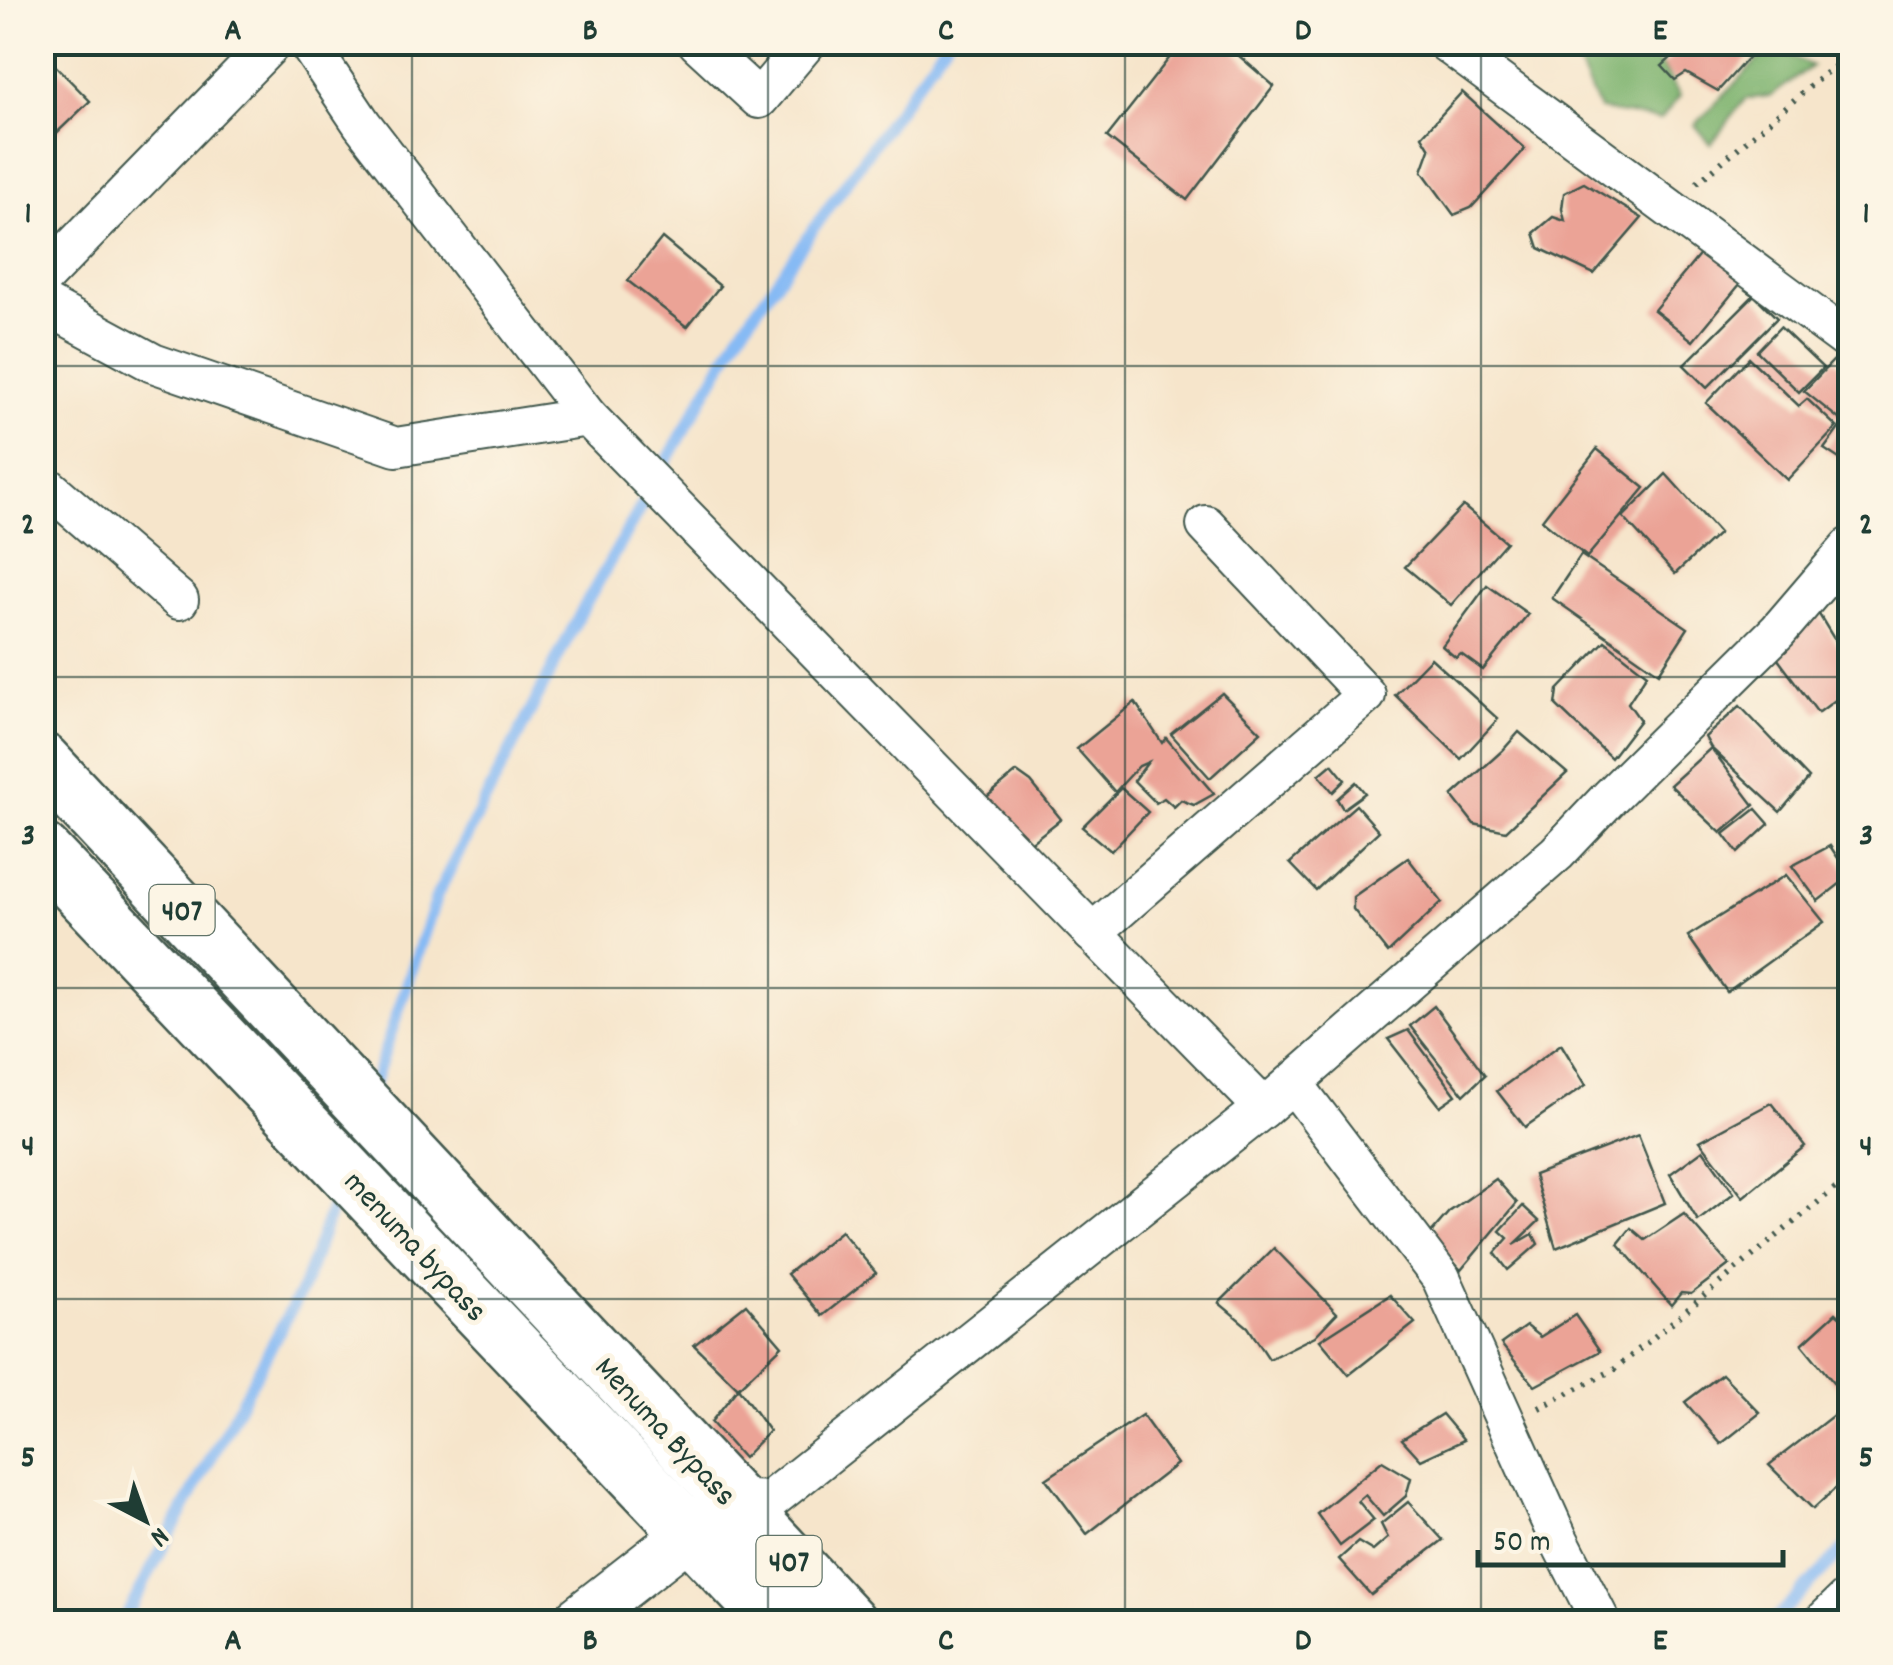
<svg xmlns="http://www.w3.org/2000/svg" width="1893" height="1665" font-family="Dekko,sans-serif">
<rect width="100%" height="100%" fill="#fcf5e5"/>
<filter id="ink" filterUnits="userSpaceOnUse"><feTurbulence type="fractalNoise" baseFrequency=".01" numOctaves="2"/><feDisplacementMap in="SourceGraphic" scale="20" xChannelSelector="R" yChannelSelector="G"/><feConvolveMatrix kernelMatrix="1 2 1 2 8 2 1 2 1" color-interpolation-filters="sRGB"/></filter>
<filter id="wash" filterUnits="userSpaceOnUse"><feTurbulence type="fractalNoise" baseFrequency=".0048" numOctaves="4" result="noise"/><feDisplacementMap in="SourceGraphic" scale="40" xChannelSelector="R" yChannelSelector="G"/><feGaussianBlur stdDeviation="2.25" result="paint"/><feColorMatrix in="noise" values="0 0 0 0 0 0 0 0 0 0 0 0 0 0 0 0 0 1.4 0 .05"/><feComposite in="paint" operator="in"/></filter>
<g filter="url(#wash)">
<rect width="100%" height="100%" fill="#f6e5cb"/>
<g fill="#7fb470" stroke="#4f7852" stroke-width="2.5">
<polygon points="1626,43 1634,43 1662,66 1680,96 1660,120 1599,110 1577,61"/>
<polygon points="1771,46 1812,66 1771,96 1745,99 1711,144 1695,125"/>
</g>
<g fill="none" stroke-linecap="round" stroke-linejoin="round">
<g stroke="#86baf4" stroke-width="12">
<polyline points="371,1092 437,895 579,616 739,334 946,42"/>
<polyline points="123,1622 303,1287 339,1187"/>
<polyline points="1773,1622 1850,1543"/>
</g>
</g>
<g id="blocks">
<g fill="#eba396">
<polygon points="1182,42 1223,42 1274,86 1187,200 1107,137"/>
<polygon points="1688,42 1762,42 1718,91 1686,73 1675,80 1662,66"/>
<polygon points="42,52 90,101 42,147"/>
<polygon points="1462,92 1525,149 1471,208 1454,215 1422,171 1430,149 1422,136"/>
<polygon points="1584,183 1642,218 1594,274 1539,248 1534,233 1553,217 1565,221 1562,209 1564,193"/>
<polygon points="662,238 720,286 687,327 628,281"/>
<polygon points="1707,246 1745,278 1693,341 1654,310"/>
<polygon points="1754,295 1777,318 1707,388 1684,365"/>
<polygon points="1780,327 1823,368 1799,392 1757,351"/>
<polygon points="1749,358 1799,406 1807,399 1837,427 1787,480 1706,403"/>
<polygon points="1834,360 1850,373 1850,428 1804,391"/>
<polygon points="1841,426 1850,434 1850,466 1824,449"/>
<polygon points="1597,449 1645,488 1587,557 1542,520"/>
<polygon points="1666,474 1719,533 1675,574 1623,517"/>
<polygon points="1463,506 1506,542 1451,605 1405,567"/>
<polygon points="1581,555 1688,628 1659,673 1552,598"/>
<polygon points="1487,585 1528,614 1483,670 1461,654 1456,658 1442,646"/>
<polygon points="1817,611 1850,665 1850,689 1818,713 1766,643"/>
<polygon points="1605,641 1647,674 1628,703 1640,720 1611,758 1556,705 1558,690"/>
<polygon points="1431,658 1498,719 1461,759 1395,695"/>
<polygon points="1222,693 1261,732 1210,778 1171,734"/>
<polygon points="1135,702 1162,743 1166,738 1214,794 1194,805 1181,800 1174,807 1164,798 1156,803 1134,781 1148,762 1139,766 1115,792 1077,749"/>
<polygon points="1740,706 1809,778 1780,812 1711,748 1754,805 1721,833 1670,785 1711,748 1705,737"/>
<polygon points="1519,732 1567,773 1506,831 1474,824 1452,796 1503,750"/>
<polygon points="1332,764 1345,780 1333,792 1319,775"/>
<polygon points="1017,772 1031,782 1061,819 1024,848 983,800"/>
<polygon points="1356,782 1365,793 1343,809 1337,799"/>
<polygon points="1121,788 1148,812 1111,851 1082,827"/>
<polygon points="1356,805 1379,831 1316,890 1290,863"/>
<polygon points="1756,809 1769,824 1738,853 1724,834"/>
<polygon points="1830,846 1850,876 1818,901 1792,866"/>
<polygon points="1408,858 1442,902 1388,953 1353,909 1353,897"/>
<polygon points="1786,875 1824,922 1727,992 1688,936"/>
<polygon points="1434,1006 1485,1075 1464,1095 1410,1026"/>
<polygon points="1408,1030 1456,1095 1440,1106 1388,1039"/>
<polygon points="1561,1044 1586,1085 1525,1127 1497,1091"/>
<polygon points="1771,1103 1805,1146 1743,1197 1700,1141"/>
<polygon points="1638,1135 1665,1203 1556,1248 1534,1175"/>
<polygon points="1703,1150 1734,1193 1698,1221 1670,1174"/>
<polygon points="1496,1179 1517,1203 1461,1270 1429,1235 1449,1212"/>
<polygon points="1523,1206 1539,1221 1514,1245 1533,1234 1538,1244 1508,1270 1495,1253 1508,1238 1500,1231"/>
<polygon points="1684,1214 1729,1265 1691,1294 1681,1293 1671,1305 1618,1244 1631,1228 1645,1240"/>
<polygon points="841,1231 876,1273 822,1316 787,1274"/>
<polygon points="1274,1248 1337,1313 1315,1336 1269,1359 1248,1327 1219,1303"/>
<polygon points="1390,1295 1415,1323 1349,1375 1320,1340"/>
<polygon points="746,1304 782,1346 738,1388 694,1345"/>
<polygon points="1836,1313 1850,1325 1850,1373 1838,1388 1802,1344"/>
<polygon points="1575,1315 1600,1351 1535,1386 1501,1344 1526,1326 1540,1337"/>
<polygon points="1722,1374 1760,1413 1721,1444 1685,1402"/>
<polygon points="738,1388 769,1431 743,1458 711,1422"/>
<polygon points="1845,1406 1850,1413 1850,1475 1813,1509 1769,1465"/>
<polygon points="1442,1414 1464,1440 1421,1460 1402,1439"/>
<polygon points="1142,1415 1177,1464 1087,1534 1046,1479"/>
<polygon points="1382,1461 1411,1478 1406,1496 1383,1516 1365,1495 1358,1501 1374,1520 1340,1546 1317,1514"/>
<polygon points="1408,1502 1443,1540 1371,1595 1339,1559 1358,1542 1373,1551 1388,1538 1381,1524"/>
</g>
</g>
</g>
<g filter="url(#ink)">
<use href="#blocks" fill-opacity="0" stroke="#3f564b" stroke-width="2.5"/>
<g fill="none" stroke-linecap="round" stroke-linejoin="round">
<defs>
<g id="minor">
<polyline points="307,42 362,124 588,417 1264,1108"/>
<polyline points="697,42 759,99 807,42"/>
<polyline points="1445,42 1850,342"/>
<polyline points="42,279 273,42"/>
<polyline points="42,303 153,363 396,447 588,417"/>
<polyline points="42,482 179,600"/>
<polyline points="1092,933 1366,695 1206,525"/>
<polyline points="1293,1083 1441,1278 1558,1538 1601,1622"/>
<polyline points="731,1499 769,1501 1264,1108 1557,853 1610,797 1778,631 1850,547"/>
<polyline points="1823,1622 1850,1596"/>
</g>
<polyline id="tertiary" points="576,1622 719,1510"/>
<g id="trunk">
<polyline points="42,761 848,1622"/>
<polyline points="42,851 775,1622"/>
</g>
</defs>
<use href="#minor" stroke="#3f564b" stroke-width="42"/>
<use href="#tertiary" stroke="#3f564b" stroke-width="52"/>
<use href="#trunk" stroke="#3f564b" stroke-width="60"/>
<g stroke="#3f564b" stroke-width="6" stroke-dasharray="2.5 8" stroke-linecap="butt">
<polyline points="1697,183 1828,71 1850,57"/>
<polyline points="1840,619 1850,636"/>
<polyline points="1539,1408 1615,1369 1850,1176"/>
</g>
<use href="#minor" stroke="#fff" stroke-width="38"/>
<use href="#tertiary" stroke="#fff" stroke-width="48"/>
<use href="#trunk" stroke="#fff" stroke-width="55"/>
</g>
</g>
<path fill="none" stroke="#1f3d34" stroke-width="2.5" stroke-opacity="0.55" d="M412,42V1622M768,42V1622M1125,42V1622M1481,42V1622M42,366H1850M42,677H1850M42,988H1850M42,1299H1850"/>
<g text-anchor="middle" stroke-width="10" stroke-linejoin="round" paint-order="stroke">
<g fill="#fcf5e5" stroke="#617469" stroke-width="2.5">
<rect x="149.5" y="885" width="65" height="50" rx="8"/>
<rect x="756.5" y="1536" width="65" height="50" rx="8"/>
</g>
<g font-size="30" font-weight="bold" fill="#1f3d34">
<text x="182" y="920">407</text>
<text x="789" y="1571">407</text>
</g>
<g font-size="32" fill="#1f3d34" stroke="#fcf5e5">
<text transform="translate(417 1245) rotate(47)" y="11">menuma bypass</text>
<text transform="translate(667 1430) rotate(47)" y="11">Menuma Bypass</text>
</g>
</g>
<rect width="1893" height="1665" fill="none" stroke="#fcf5e5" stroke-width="110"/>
<g transform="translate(145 1520) rotate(139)" stroke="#fcf5e5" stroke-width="8" paint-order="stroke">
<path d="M0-8L18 38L0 25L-18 38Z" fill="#1f3d34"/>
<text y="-15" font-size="28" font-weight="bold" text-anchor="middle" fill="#1f3d34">N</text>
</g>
<path d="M1478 1550v15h305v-15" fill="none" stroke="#1f3d34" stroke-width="5"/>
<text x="1493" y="1550" font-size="30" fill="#1f3d34" stroke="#fcf5e5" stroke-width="8" paint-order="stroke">50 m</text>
<rect x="55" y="55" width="1783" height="1555" fill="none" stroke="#1f3d34" stroke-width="4"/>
<g font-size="32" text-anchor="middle" font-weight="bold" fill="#1f3d34">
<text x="233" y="39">A</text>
<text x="590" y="39">B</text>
<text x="946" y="39">C</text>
<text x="1303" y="39">D</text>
<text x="1660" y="39">E</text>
<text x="28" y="222">1</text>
<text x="1866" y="222">1</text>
<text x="28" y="533">2</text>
<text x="1866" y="533">2</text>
<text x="28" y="844">3</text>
<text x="1866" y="844">3</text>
<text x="28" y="1155">4</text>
<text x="1866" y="1155">4</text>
<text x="28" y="1466">5</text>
<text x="1866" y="1466">5</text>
<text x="233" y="1649">A</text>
<text x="590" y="1649">B</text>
<text x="946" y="1649">C</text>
<text x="1303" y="1649">D</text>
<text x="1660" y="1649">E</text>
</g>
</svg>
